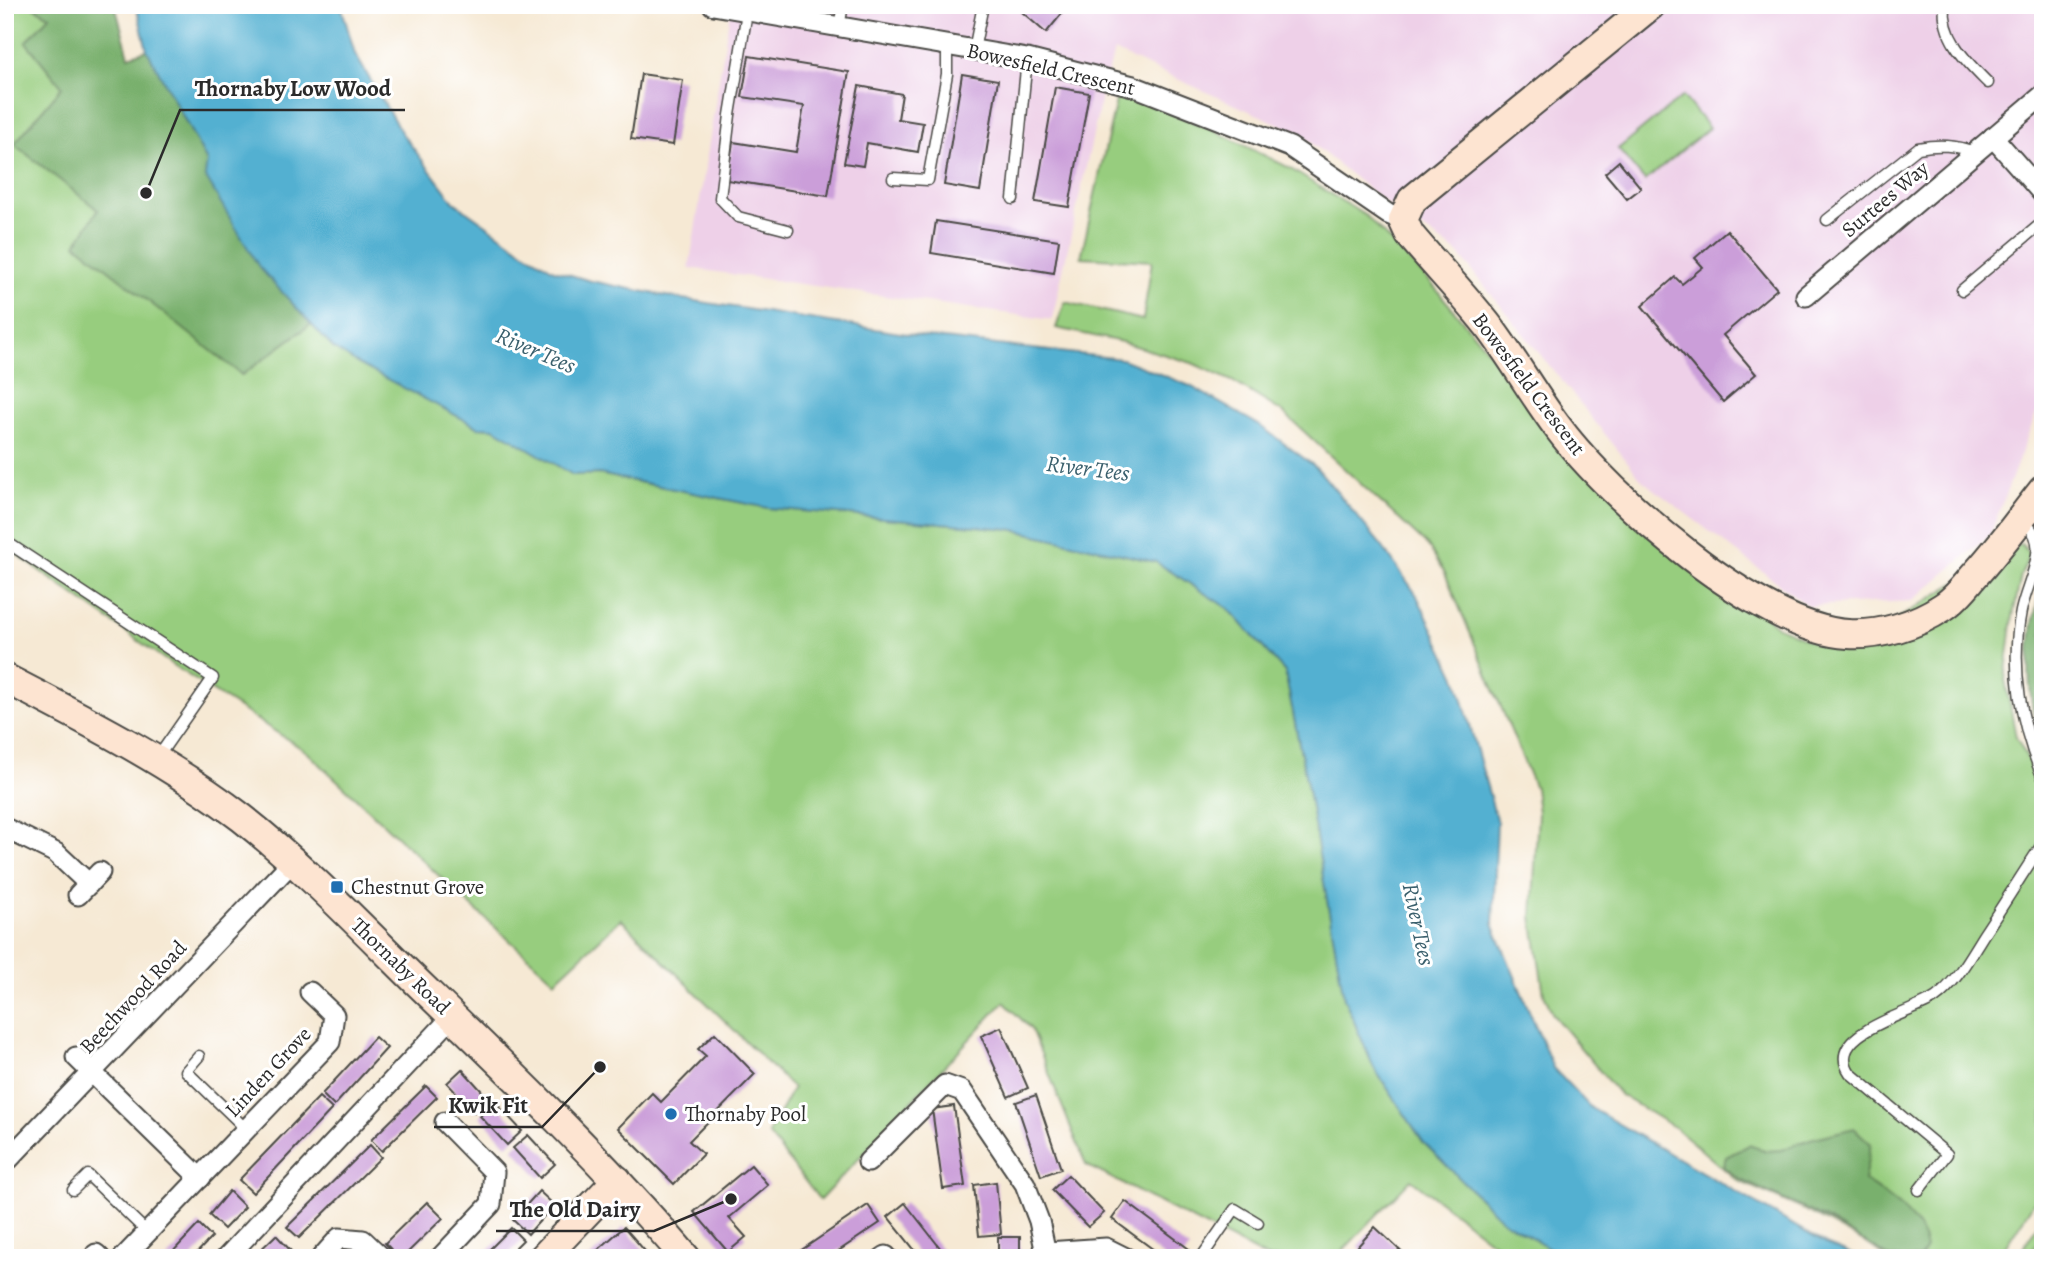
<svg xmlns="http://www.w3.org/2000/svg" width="2048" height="1263" font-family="Alegreya,serif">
<rect width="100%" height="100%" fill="#fff"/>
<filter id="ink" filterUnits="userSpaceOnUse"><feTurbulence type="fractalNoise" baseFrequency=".0143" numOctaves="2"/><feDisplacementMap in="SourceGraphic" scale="14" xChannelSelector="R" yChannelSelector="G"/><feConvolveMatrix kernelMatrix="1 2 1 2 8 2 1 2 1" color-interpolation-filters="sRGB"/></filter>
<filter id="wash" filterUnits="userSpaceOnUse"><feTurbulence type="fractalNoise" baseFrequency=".00686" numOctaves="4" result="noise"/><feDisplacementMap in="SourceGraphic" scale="28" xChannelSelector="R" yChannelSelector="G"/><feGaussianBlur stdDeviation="1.57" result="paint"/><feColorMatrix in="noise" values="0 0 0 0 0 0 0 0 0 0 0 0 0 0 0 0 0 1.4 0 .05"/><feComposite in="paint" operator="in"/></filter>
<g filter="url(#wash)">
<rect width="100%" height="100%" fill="#f6e9d4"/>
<polygon fill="#eed0e8" points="731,5 2043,5 2043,396 1990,535 1912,601 1808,606 1643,481 1458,253 1390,206 1299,133 1114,51 1101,99 1052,320 689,268"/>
<g fill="#97cd7e" stroke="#617c54" stroke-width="2">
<polygon points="5,5 30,5 50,16 26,42 62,87 99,210 241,375 311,324 333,348 478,427 494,428 573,475 599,474 768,508 1010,529 1156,562 1229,609 1285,672 1307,784 1344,998 1374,1068 1424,1143 1501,1219 1566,1258 1513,1258 1411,1179 1336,1258 1267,1258 1086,1165 1031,1029 1004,1002 820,1200 768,1134 793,1088 621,919 555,981 467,902 307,752 174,666 5,546"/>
<polygon points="1117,96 1149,104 1209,128 1286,166 1366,216 1431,283 1488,351 1531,409 1778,627 1819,645 1852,647 2012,548 2021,544 2030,554 2021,575 2013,616 2005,680 2016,737 2043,788 2043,1188 1998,1258 1886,1258 1873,1247 1807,1211 1738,1181 1674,1127 1619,1094 1553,1015 1544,994 1532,917 1538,813 1535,788 1445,573 1428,546 1284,413 1232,381 1192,363 1122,342 1056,328 1065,302 1143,320 1152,261 1081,257"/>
<polygon points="1683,96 1709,128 1645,181 1618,149"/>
<polygon points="2043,1216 2043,1235 2029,1255 2026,1254 2023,1258 2017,1258"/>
</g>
<g fill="#79b06d" stroke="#526e4c" stroke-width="2">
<polygon points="30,5 115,5 129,56 147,50 207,161 259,266 311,324 242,375 76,244 98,210 14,144 62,87 26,42 50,16"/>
<path d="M2043,584V744C2023,693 2026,635 2043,584Z"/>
<path d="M1854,1128L1871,1144L1864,1180C1889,1198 1920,1216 1926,1248L1920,1258H1891L1824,1218L1741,1180L1723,1167L1726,1157L1749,1145L1766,1151L1781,1150L1810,1139Z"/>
</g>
<polygon fill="#53b0d1" stroke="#3f6e7e" stroke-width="2" points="136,5 341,5 355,54 401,132 454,202 523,251 554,270 591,281 676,298 926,337 1122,359 1190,386 1259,425 1317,468 1382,546 1416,594 1457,679 1497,822 1493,924 1553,1068 1591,1108 1828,1245 1860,1258 1566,1258 1501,1219 1424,1143 1374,1068 1344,998 1307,784 1285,672 1229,609 1156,562 1010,529 768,508 599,474 573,475 494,428 478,427 358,364 333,348 259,267 205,176 207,161 147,50"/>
<g id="blocks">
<g fill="#cb9ed9">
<polygon points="1014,5 1069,5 1046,33"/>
<polygon points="749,56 849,72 828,196 727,180 733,142 796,152 804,106 742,97"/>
<polygon points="641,74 683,80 673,145 631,139"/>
<polygon points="962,74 998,80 980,191 944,185"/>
<polygon points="859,86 902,94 898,119 923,123 918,152 867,143 863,166 844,163"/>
<polygon points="1055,87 1089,93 1069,207 1035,202"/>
<polygon points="1619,161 1641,188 1627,199 1605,173"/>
<polygon points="936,221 1059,240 1054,273 931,253"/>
<polygon points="1727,230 1777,289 1723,335 1756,374 1723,402 1642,306 1675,277 1682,284 1703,267 1695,258"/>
<polygon points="1001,1027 1028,1088 1008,1097 981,1036"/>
<polygon points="715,1033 755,1074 689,1141 703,1154 674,1184 618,1128 652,1093 661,1102 706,1056 698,1049"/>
<polygon points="375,1037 387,1048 334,1106 322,1094"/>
<polygon points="462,1069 489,1099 474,1112 447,1083"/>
<polygon points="426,1086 437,1097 382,1151 371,1140"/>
<polygon points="1036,1095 1061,1169 1041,1176 1016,1102"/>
<polygon points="319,1097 332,1109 253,1193 239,1180"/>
<polygon points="495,1102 522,1131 507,1145 480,1116"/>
<polygon points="954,1106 965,1186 943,1189 932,1109"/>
<polygon points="528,1135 555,1164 540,1178 513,1148"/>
<polygon points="370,1145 381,1157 299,1238 287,1227"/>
<polygon points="751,1165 768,1185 729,1218 746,1237 728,1252 694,1212"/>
<polygon points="1068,1175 1104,1213 1088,1227 1052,1190"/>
<polygon points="996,1182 1001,1234 979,1236 974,1185"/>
<polygon points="229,1191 245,1207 224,1229 209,1215"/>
<polygon points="539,1191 554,1205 528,1234 513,1220"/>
<polygon points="1125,1201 1189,1249 1182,1258 1165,1258 1112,1219"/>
<polygon points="427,1202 443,1218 402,1258 399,1258 385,1243"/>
<polygon points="905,1203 948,1258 921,1258 888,1217"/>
<polygon points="868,1205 880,1223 828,1258 805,1258 800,1251"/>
<polygon points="199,1224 212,1237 192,1258 167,1258"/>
<polygon points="624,1227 651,1258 589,1258"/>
<polygon points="1375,1227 1408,1258 1371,1258 1358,1246"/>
<polygon points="511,1228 523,1240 505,1258 481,1258"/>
<polygon points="276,1235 291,1251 283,1258 255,1258 254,1256"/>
<rect x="998" y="1237" width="22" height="21"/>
</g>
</g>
</g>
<g filter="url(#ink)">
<use href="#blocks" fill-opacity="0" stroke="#494844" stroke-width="2"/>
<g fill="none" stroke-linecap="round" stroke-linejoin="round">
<defs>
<g id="lane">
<path d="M1945,5C1941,38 1967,62 1988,83"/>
<polyline points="747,12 730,115 720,198 738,217 788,230"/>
<polyline points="839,27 843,5"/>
<polyline points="974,50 983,5"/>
<polyline points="893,178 928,180 947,74 947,46"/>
<polyline points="1013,199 1027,59"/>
<path d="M1827,220L1918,148C1939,144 1955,145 1975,152"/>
<polyline points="1962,290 2043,222"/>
<path d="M2023,522C2034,529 2039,541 2037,554C2035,573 2025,592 2021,611C2010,667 2021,726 2043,778"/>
<polyline points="5,541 213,678 158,757"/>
<polyline points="199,1056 186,1071 246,1129"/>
<polyline points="73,1190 88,1175 147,1232"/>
<path d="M1919,1190L1947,1154L1850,1073C1823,1033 1911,1014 1935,998C1956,983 1970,956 1984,934C2004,904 2023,873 2043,843"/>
<polyline points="1201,1258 1235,1209 1258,1223"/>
</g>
<g id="street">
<polyline points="713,5 1027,59 1133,86 1290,147 1388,214 1403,220"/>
<polyline points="1993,137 2043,194"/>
<polyline points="1806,296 2043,95"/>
<polyline points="5,828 56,853 89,884"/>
<polyline points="78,895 100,872"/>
<polyline points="76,1057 200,1178"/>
<polyline points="868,1162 945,1085 962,1091 1025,1184 1039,1221 1047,1258"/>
<polyline points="5,1163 292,862"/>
<polyline points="1047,1252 1106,1248 1126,1258"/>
<polyline points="96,1254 100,1258"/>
<polyline points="123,1258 330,1042 334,1015 310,992"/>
<polyline points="226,1258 453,1016"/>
<polyline points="321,1258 339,1238 363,1240 382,1258"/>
<polyline points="440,1258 491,1204 494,1172 445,1122"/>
<polyline points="883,1258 886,1256 887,1258"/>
</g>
<g id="secondary">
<path d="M1651,5L1412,200L1403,220L1410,235C1436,266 1465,296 1490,328C1514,360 1534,396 1559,429C1611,498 1759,629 1848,634C1880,636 1916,625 1943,607C1954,600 1965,587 1973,577C1998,550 2020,519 2043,490"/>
<path d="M5,678C86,720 169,762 242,818C304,867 360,926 416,981C509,1071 602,1160 686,1258"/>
<polyline points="543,1258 617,1180"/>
</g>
</defs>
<use href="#lane" stroke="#494844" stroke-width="13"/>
<use href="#street" stroke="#494844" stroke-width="23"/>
<use href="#secondary" stroke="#494844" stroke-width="32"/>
<use href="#lane" stroke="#fff" stroke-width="10"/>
<use href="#street" stroke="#fff" stroke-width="19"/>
<use href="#secondary" stroke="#fde4d1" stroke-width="28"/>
</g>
</g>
<g fill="#1f6fb2" stroke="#fff" stroke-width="2.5">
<rect x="330" y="880" width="14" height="14" rx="3.5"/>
<circle cx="671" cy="1114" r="7"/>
</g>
<g text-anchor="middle" stroke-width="6" stroke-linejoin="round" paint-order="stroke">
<g font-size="21" fill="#2b2b2b" stroke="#fff">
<text transform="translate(1051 69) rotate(13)" y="7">Bowesfield Crescent</text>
<text transform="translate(1885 199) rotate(-40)" y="7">Surtees Way</text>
<text transform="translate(1529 384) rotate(53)" y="7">Bowesfield Crescent</text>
<text transform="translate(401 966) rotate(44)" y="7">Thornaby Road</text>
<text transform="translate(133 997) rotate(-47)" y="7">Beechwood Road</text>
<text transform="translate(268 1072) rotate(-47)" y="7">Linden Grove</text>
</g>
<g font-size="21" fill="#2b2b2b" stroke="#fff" text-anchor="start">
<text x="351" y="894">Chestnut Grove</text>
<text x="685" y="1121">Thornaby Pool</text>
</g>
<g font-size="23" font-style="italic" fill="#3b606d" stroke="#fff">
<text transform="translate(536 350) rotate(23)" y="8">River Tees</text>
<text transform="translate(1088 468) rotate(7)" y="8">River Tees</text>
<text transform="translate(1419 924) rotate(78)" y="8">River Tees</text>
</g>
</g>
<path fill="none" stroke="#2b2b2b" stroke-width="2.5" d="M146 193L180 110H405M600 1067L542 1127H434M731 1199L654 1231H496"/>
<g fill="#2b2b2b" stroke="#fff" stroke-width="2.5">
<circle cx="146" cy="193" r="7"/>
<circle cx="600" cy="1067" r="7"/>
<circle cx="731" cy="1199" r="7"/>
</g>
<g font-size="23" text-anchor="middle" font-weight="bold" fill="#2b2b2b" stroke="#fff" stroke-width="6" stroke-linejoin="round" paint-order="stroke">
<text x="293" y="96">Thornaby Low Wood</text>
<text x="488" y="1113">Kwik Fit</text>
<text x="575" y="1217">The Old Dairy</text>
</g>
<rect width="2048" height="1263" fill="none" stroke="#fff" stroke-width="28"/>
</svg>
